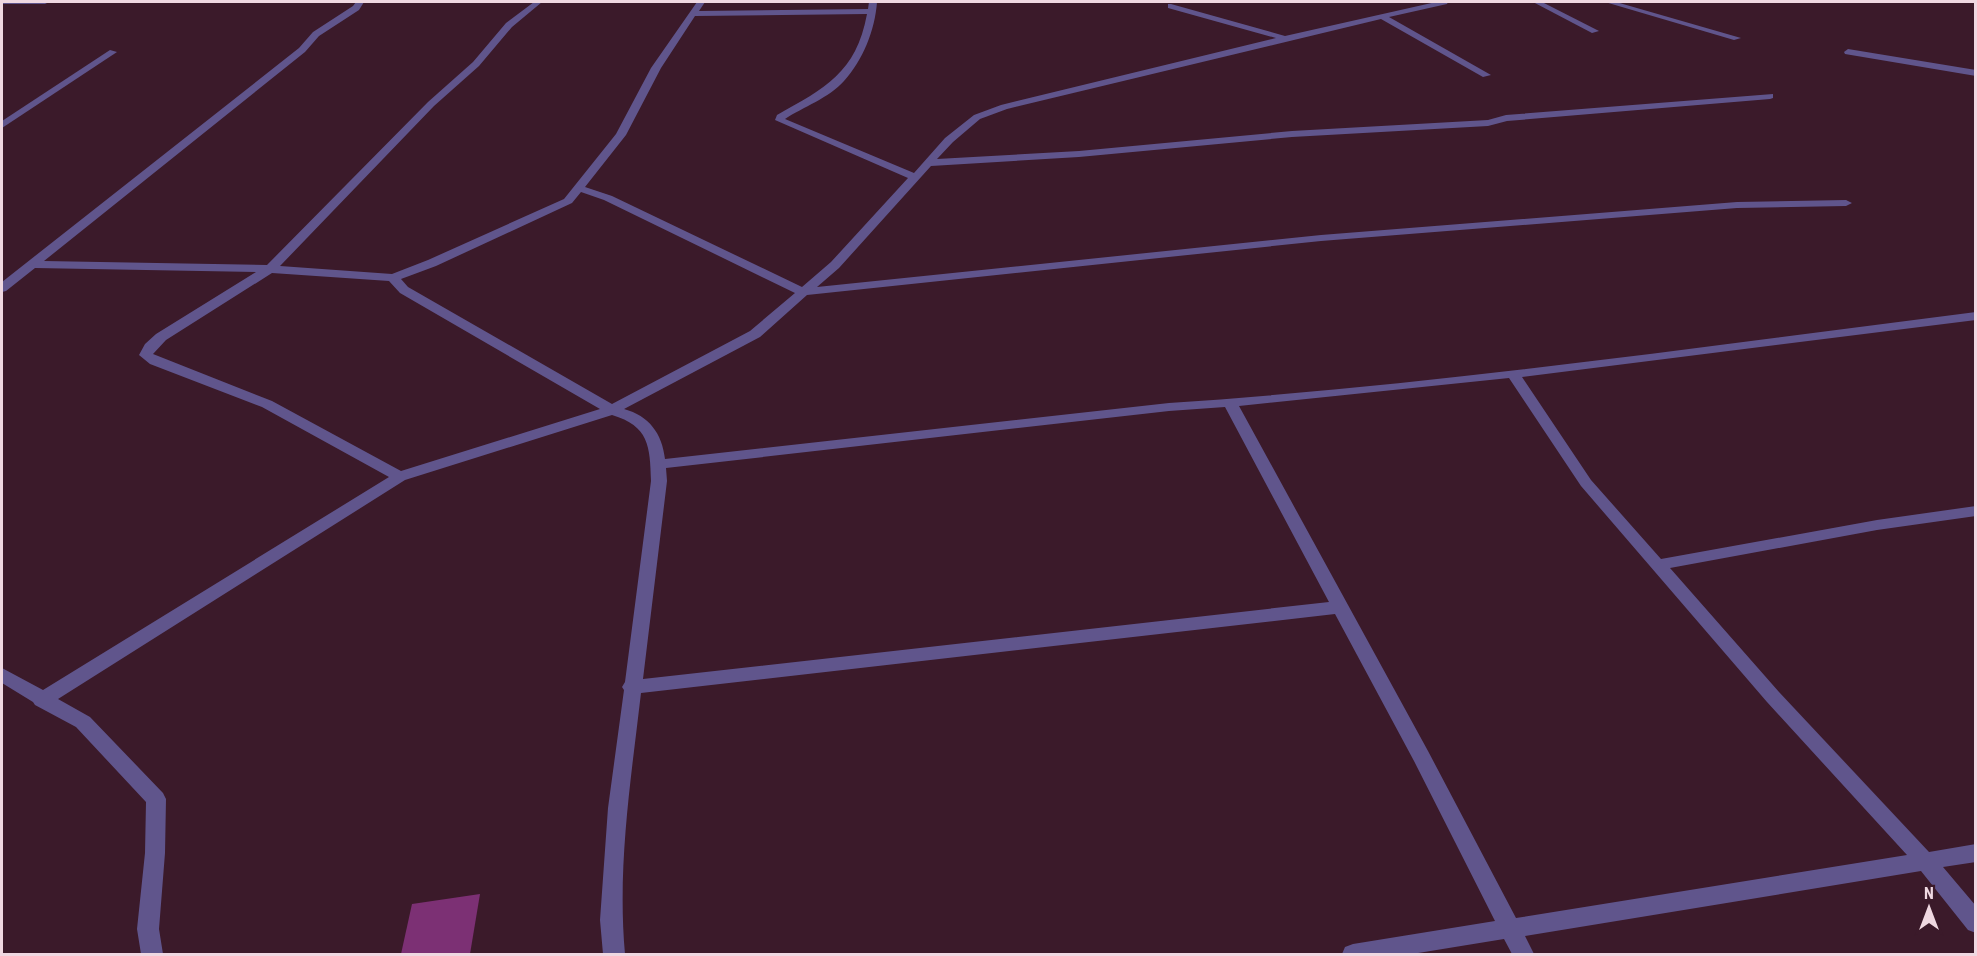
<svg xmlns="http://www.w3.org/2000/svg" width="1977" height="956" font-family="'Roboto Condensed',sans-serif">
<rect width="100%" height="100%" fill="#3b1a2a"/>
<polygon fill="#7c3074" points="480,894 470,954 401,954 412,904"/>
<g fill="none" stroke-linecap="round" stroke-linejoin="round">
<g fill="#60558c" fill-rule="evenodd">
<polygon points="2,2 49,2 45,4 2,4"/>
<path d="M356,2H364L359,10L319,36L305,52L44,261L267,265L428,102L473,62L506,23L534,2H542L512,27L479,66L434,106L280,266L392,274L428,260L564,199L616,134L651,68L697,2H705L699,11L868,9L869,2H877C875,30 863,60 844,81C829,98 803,107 785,119L914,173L945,138L974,115L1001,105L1276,38L1168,8V4H1171L1285,36L1436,2H1448L1447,4L1389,17L1491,75L1483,77L1381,19L1007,109L980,119L953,142L937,159L1079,151L1292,131L1488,120L1506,115L1773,94V98L1770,99L1507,121L1488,126L1292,137L1079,157L931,166L839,268L817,287L1321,235L1737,202L1846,200L1852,203L1846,206L1737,208L1321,241L807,295L760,337L624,409C649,416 662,433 665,459L1169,403C1439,385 1707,346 1976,312V320L1522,377L1591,480L1661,559L1877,520L1976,506V516L1877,530L1670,568L1779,692L1929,852L1976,844V862L1943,867L1976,906V933L1968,930L1921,871L1525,936L1534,954H1512L1504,939L1412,954H1342L1345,947L1353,944L1495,921L1414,761L1335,614L641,693C631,779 617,867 625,954H603L600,920L608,808L624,690L622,687L625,682L651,481C650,446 649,426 612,415L405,480L58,699L90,717L163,793L166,799L165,853L159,929L163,954H141L137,929L145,853L146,802L76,727L35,705L33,702L2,683V668L43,690L389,477L262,407L150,364L139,355L145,344L156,334L256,272L35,268L6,291L2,292V282L299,48L313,32L353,6ZM867,14C856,73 825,88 777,115L775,120L908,178L831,262L802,287L612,196L585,187L626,135L661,68L695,16ZM581,192L604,200L795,293L750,331L612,404L408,287L401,279L436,266L572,203ZM272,273L389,281L400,293L600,409L401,471L272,401L153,354L166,340ZM1509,378L1581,486L1767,702L1907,855L1516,918L1428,751L1239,406ZM1225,407L1329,602L643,679L667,481L666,468L1169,411Z"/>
<polygon points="1533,2 1542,2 1599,31 1592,33"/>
<polygon points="1605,2 1616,2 1741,38 1734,40"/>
<polygon points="1848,49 1976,70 1976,76 1845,54 1844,52"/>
<polygon points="110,50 117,52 2,128 2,121"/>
</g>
</g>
<rect width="1977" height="956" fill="none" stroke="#efd8e1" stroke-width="6"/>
<g transform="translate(1929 908)" stroke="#3b1a2a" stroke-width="4.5" paint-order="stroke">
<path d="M0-4.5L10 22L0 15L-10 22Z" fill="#efd8e1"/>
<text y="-9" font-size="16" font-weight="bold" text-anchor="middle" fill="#efd8e1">N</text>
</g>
</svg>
